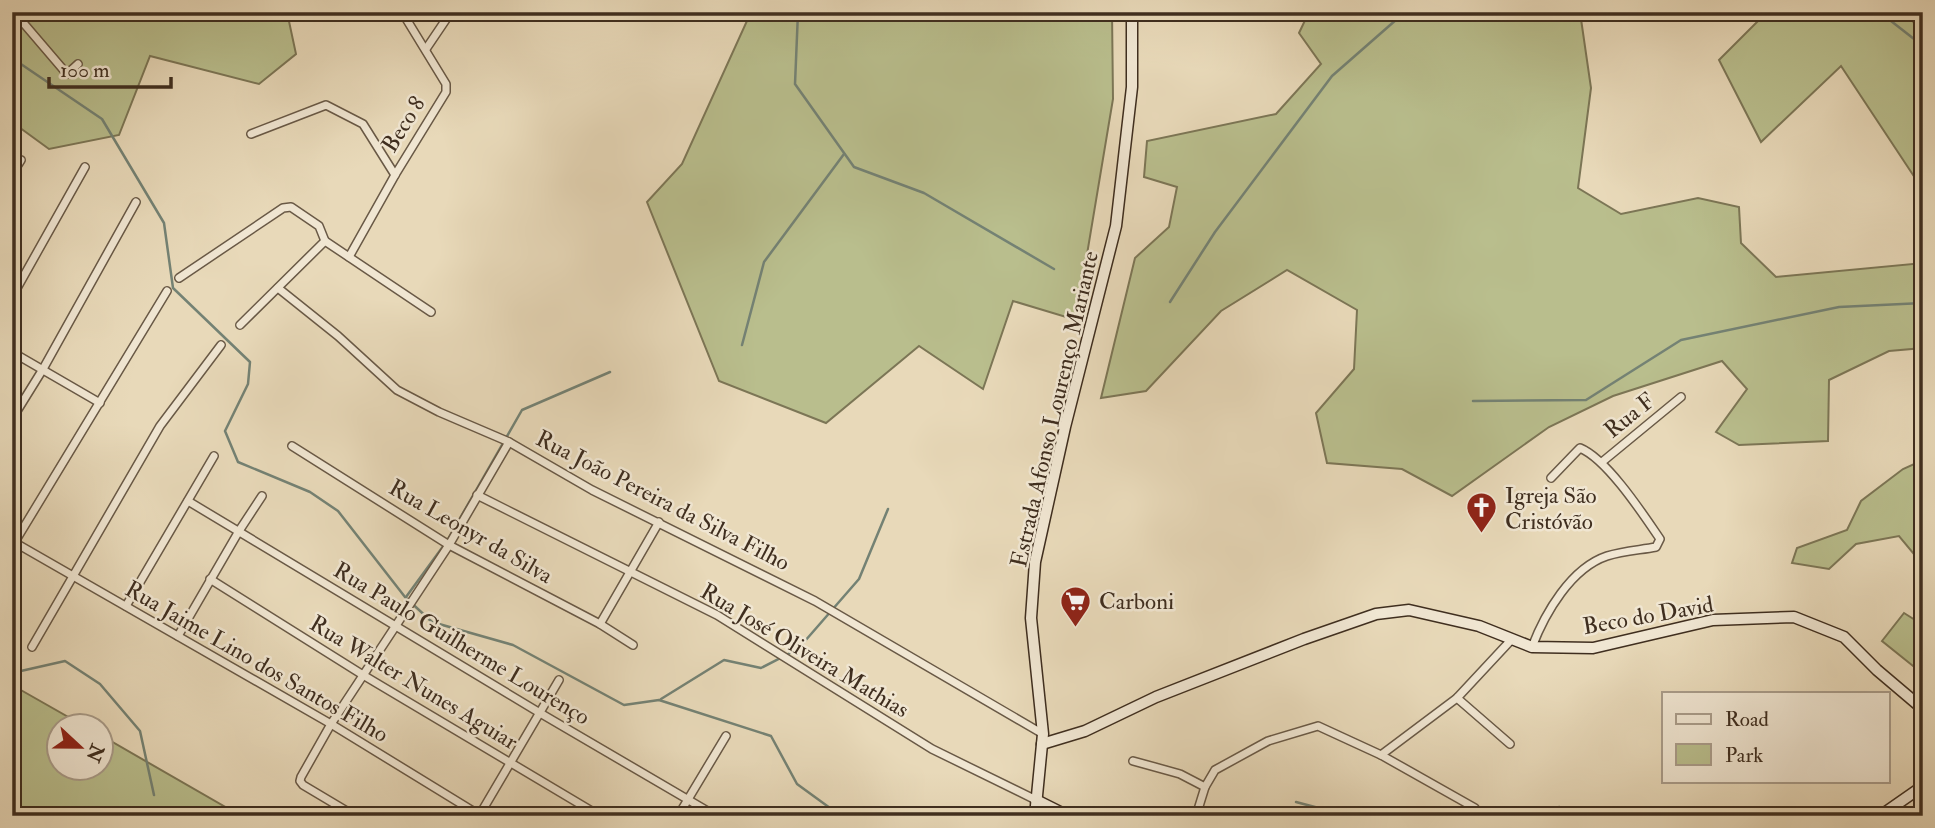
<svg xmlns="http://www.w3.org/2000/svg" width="1935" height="828" font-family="'IM FELL Double Pica',serif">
<rect width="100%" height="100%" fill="#e8d9b9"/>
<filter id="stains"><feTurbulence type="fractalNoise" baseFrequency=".00286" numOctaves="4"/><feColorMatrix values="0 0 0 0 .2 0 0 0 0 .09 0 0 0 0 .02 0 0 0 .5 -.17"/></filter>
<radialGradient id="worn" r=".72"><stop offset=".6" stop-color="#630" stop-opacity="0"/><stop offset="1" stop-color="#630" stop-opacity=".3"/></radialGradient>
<g fill="#b9be8d" stroke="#7c7656" stroke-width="2">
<polygon points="12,12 287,12 296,54 259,84 150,56 119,135 49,149 12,122"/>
<polygon points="751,12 1112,12 1113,99 1076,320 1013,301 983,389 919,346 826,423 719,381 647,202 682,164"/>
<polygon points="1309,12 1580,12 1591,88 1578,188 1621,214 1698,198 1739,207 1741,243 1776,277 1923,263 1923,348 1889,351 1829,380 1828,441 1739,445 1716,432 1747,389 1722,361 1613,396 1549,427 1452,496 1402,469 1327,463 1316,413 1354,369 1357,310 1287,270 1221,311 1146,391 1101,398 1135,258 1169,227 1177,187 1144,177 1147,141 1276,114 1321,64 1299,33"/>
<polygon points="1767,12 1908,12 1923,40 1923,190 1841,66 1761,142 1719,60"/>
<polygon points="1923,460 1923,565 1899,536 1856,544 1829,569 1792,563 1797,548 1847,530 1861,501 1903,469"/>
<polygon points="1904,613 1923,625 1923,674 1882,641"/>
<polygon points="12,685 84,726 60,726 60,768 102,768 102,736 241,816 12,816"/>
</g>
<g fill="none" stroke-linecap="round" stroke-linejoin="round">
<g stroke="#748274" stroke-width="2.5">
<polyline points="798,12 795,84 854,167 924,193 1054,269"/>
<polyline points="1888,12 1891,21 1923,46"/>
<polyline points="12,58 102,119 164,223 173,288 250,362 248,384 225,431 238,462 310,492 338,511 405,597 432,622 513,645 624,705 659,700 771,736 797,784 841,816"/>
<polyline points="1170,302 1215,232 1332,76 1405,12"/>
<polyline points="742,345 764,262 844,154"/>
<polyline points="1473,401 1586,400 1681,340 1839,307 1923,303"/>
<polyline points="406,597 447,541 522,410 610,372"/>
<polyline points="12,673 65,661 100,684 140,731 154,795"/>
<polyline points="661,699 724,660 761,668 798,649 859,579 888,509"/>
<polyline points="1296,802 1349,816"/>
<polyline points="1549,816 1559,807 1600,816"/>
</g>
<defs>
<g id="street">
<polyline points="14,12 67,74 78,64"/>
<polyline points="426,49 451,12"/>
<polyline points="251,134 326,105 363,124 395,175"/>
<polyline points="12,174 21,160"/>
<polyline points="349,257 395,175 446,92 446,84 402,12"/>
<polyline points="179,278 283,208 291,207 319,226 325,241"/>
<polyline points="278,288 338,336 397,390 439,412 509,442 592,490 815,601 1043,734"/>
<polyline points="12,297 85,167"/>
<polyline points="240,325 325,241 431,312"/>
<polyline points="12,352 100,403"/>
<polyline points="12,419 43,369 136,202"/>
<polyline points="292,446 449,545 600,624 633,645"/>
<polyline points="1602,462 1681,397"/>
<polyline points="477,495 717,615 932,749 1036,800"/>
<polyline points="188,501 540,713 716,816"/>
<polyline points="12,541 331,724 481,816"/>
<polyline points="13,545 167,291"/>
<polyline points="210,579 363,675 600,816"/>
<polyline points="126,606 214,456"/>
<polyline points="600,624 659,522"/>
<polyline points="178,636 239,531 262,496"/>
<polyline points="32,647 160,426 221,345"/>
<path d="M1532,647C1545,613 1571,568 1607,556C1623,551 1640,550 1656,547L1660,539C1643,514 1607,459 1580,448L1577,451L1551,478"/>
<polyline points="1457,698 1510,744"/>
<polyline points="1381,755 1457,698 1512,639"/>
<polyline points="1133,761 1180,774 1205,787"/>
<polyline points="355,816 303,785 300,781 301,777 331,724 449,545 509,442"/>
<polyline points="479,816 559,680"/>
<polyline points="678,816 726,736"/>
<polyline points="1196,816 1205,787 1215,770 1268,741 1318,726 1381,755 1475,808"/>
</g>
<g id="secondary">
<polyline points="1042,744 1085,731 1156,697 1304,639 1376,614 1409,610 1479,626 1532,647 1593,648 1713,620 1794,617 1844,637 1877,670 1923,709"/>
<polyline points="1036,800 1068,816"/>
<polyline points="1035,816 1043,734 1031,618 1035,562 1065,427 1116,226 1132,87 1132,12"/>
<polyline points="1880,816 1923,786"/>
</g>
</defs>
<use href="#street" stroke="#695946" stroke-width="10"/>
<use href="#secondary" stroke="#3f2e1f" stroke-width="13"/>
<use href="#street" stroke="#f0e6d2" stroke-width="7"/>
<use href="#secondary" stroke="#f0e6d2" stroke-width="10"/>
</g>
<defs>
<symbol id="church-pin" viewBox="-11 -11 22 30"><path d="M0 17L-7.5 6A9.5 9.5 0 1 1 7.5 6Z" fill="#8f2418" stroke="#f0e6d2"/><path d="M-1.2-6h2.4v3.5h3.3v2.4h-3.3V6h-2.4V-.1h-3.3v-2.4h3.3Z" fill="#fff"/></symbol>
<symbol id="supermarket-pin" viewBox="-11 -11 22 30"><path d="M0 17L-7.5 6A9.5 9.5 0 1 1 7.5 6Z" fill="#8f2418" stroke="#f0e6d2"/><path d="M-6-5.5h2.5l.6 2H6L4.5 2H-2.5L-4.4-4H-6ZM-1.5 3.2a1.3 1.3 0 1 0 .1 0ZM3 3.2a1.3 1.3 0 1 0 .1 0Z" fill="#fff"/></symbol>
</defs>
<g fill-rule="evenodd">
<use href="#church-pin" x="1464" y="490" width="35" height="47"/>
<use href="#supermarket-pin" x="1058" y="584" width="35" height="47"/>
</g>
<g text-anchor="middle" stroke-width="5" stroke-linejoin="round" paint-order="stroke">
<g font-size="23" fill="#3f2e1f" stroke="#f0e6d2">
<text transform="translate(403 124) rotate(-58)" y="8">Beco 8</text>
<text transform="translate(1054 409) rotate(-77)" y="8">Estrada Afonso Lourenço Mariante</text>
<text transform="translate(1629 415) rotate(-39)" y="8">Rua F</text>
<text transform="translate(663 500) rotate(27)" y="8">Rua João Pereira da Silva Filho</text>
<text transform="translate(471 531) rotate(30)" y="8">Rua Leonyr da Silva</text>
<text transform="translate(1648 615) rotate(-10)" y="8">Beco do David</text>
<text transform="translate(462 643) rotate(31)" y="8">Rua Paulo Guilherme Lourenço</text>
<text transform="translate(805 650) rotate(31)" y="8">Rua José Oliveira Mathias</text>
<text transform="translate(257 661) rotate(30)" y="8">Rua Jaime Lino dos Santos Filho</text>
<text transform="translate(414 682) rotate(31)" y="8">Rua Walter Nunes Aguiar</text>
</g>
<g font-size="23" fill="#3f2e1f" stroke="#f0e6d2" text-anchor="start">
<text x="1505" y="503">Igreja São<tspan x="1505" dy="26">Cristóvão</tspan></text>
<text x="1099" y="609">Carboni</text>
</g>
</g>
<rect width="1935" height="828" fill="none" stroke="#e8d9b9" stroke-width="42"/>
<rect x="14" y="14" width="1907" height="800" fill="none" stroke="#3f2e1f" stroke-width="3.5"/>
<rect x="21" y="21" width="1893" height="786" fill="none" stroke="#3f2e1f" stroke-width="2"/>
<rect x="1662" y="692" width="228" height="91" fill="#f0e6d2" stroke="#a99c8a" stroke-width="2"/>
<rect x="1676" y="714" width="35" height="10" fill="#f0e6d2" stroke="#a99c8a" stroke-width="2"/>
<text x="1725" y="726" font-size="21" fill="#3f2e1f">Road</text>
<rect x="1676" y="744" width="35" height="21" fill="#b9be8d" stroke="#a99c8a" stroke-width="2"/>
<text x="1725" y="762" font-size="21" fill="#3f2e1f">Park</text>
<g transform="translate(80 747) rotate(112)"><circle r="33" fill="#f0e6d2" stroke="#a99c8a" stroke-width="2"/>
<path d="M0-5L12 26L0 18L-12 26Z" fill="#8f2418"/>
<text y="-10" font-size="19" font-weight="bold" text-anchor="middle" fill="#3f2e1f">N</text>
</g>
<path d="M49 77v10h122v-10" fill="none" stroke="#3f2e1f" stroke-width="3.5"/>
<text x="60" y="77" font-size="21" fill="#3f2e1f" stroke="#f0e6d2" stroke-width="5" paint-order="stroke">100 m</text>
<rect width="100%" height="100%" filter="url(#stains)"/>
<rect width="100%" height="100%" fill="url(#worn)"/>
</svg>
